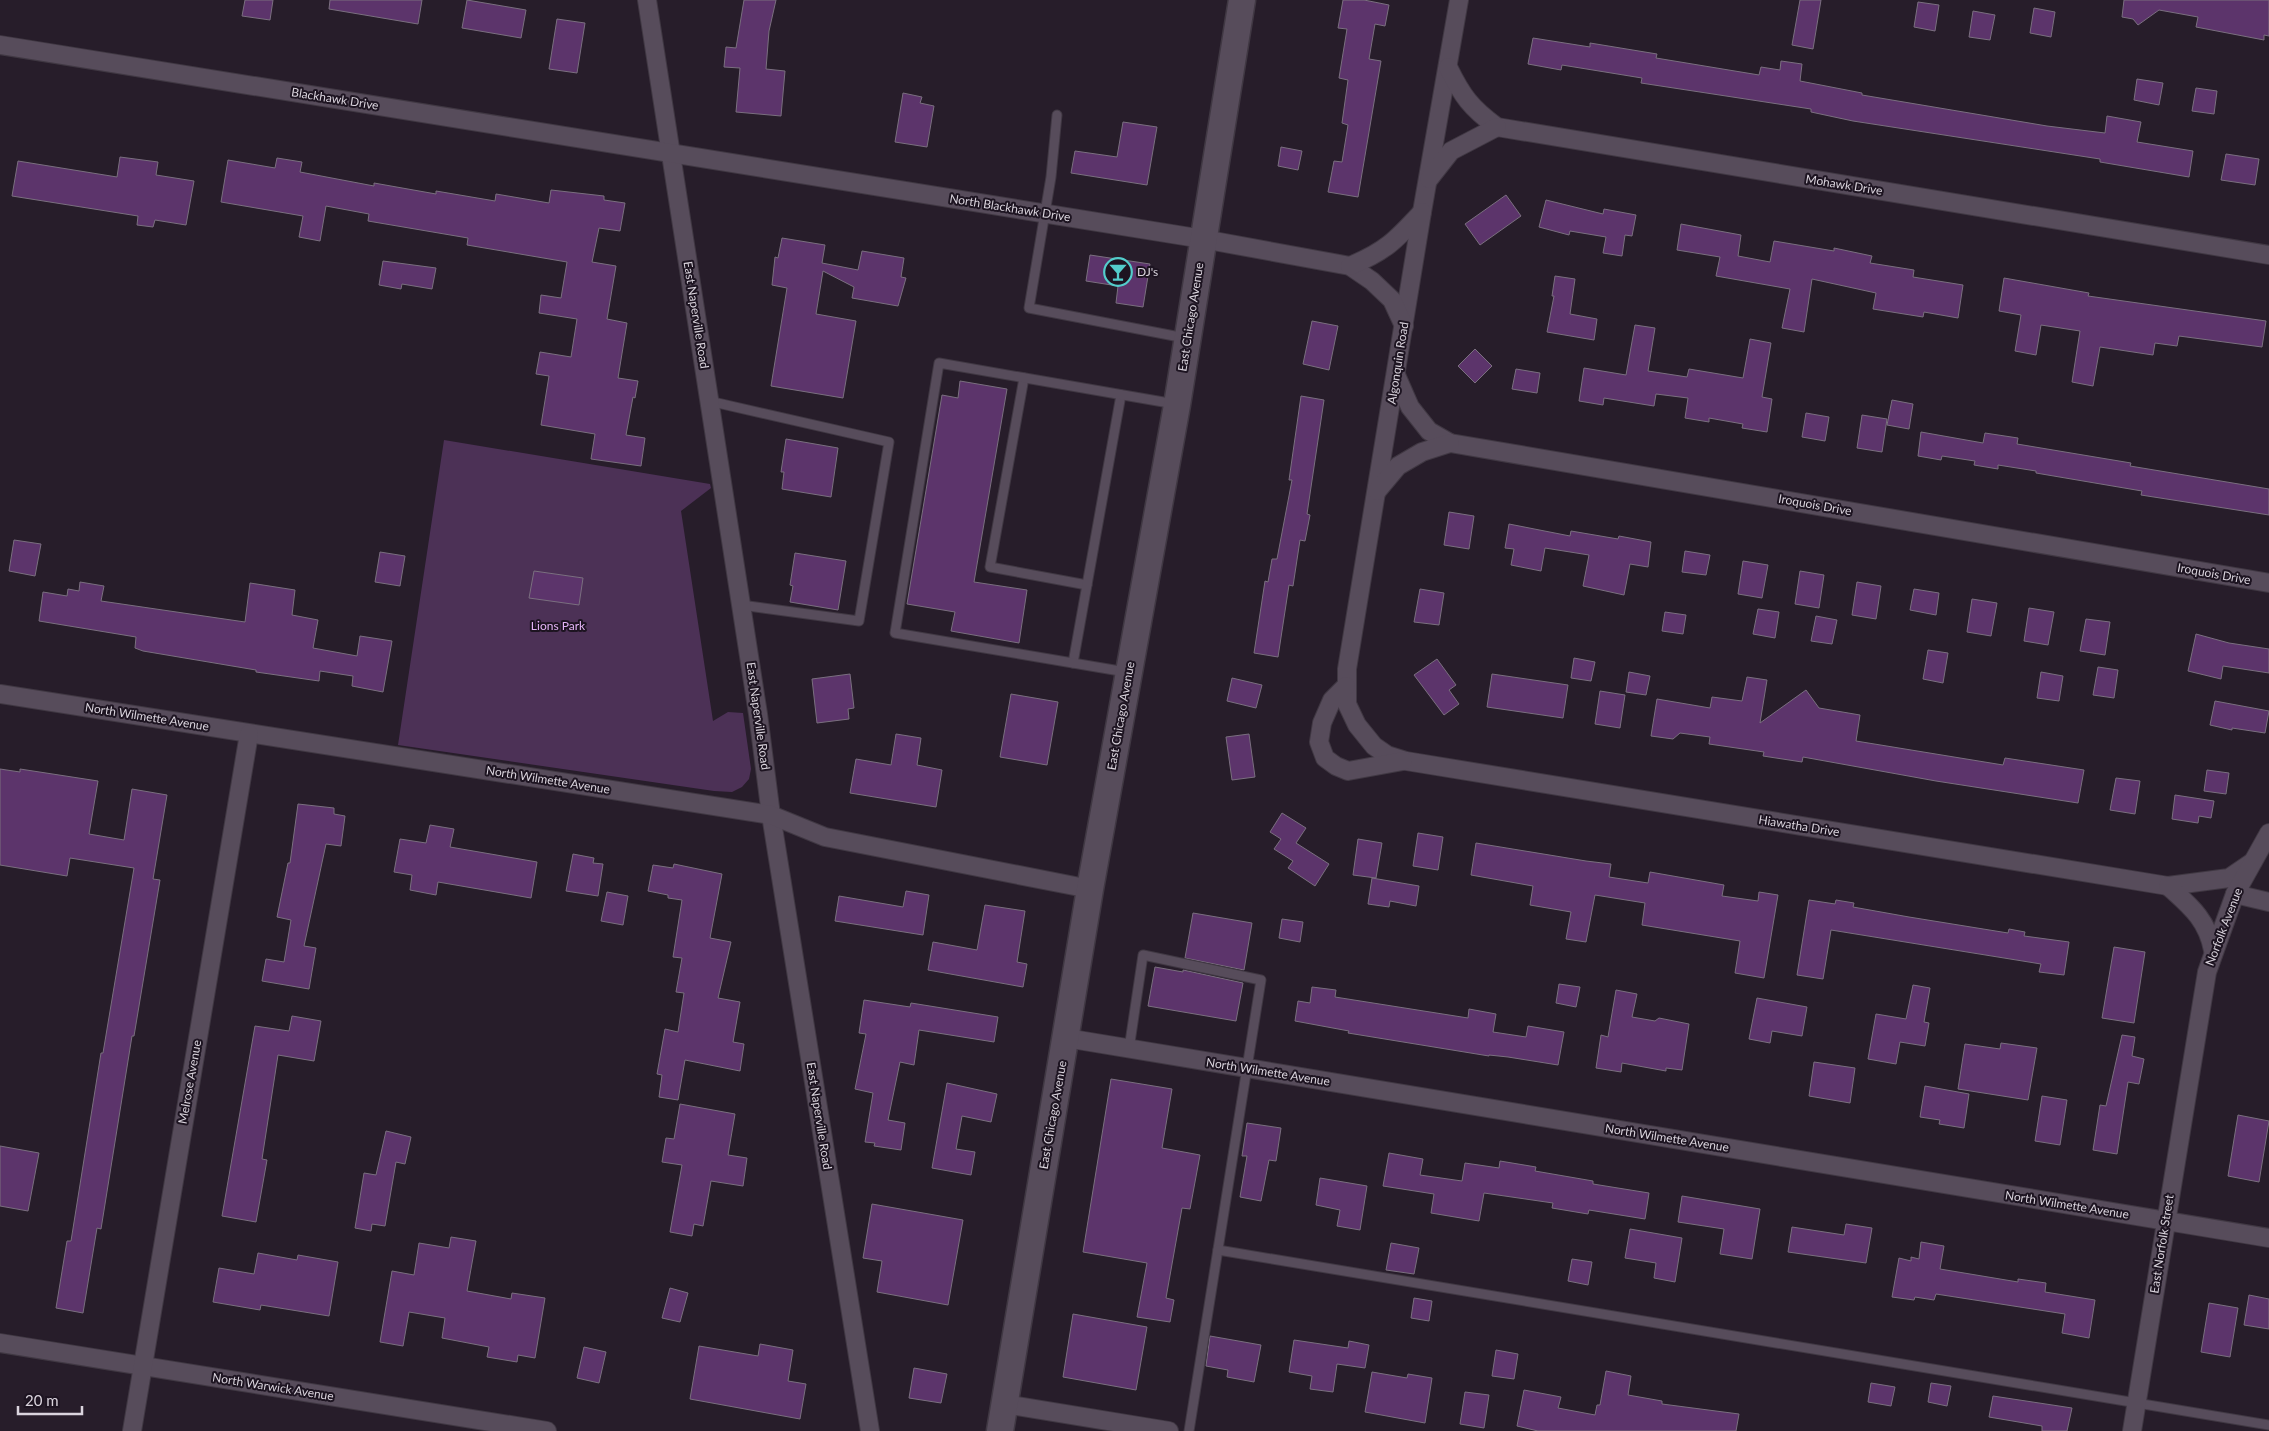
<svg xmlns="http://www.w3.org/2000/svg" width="2269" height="1431" font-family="Lato,sans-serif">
<rect width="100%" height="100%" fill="#271d2a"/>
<polygon fill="#4c3156" points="444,440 710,484 711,488 681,511 713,721 728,712 743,713 751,769 749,779 742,787 732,792 714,791 398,745"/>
<g fill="#5c346b" stroke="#7a6f7f">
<polygon points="245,0 273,0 270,20 242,16"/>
<polygon points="330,0 422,0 418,24 329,9"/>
<polygon points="467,0 526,10 521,38 462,28"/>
<polygon points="744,0 776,0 769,31 766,69 785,71 781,116 736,112 740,68 724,67 726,47 736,48"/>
<polygon points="1343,0 1364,0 1389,5 1385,26 1375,24 1369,59 1381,61 1358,197 1328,192 1334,161 1342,162 1348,125 1342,123 1348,80 1339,78 1347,29 1338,28"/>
<polygon points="1800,0 1821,0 1813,49 1792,45"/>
<polygon points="2124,0 2269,0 2269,36 2264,35 2264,40 2196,27 2198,17 2159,10 2138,25 2133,19 2122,17"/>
<polygon points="1918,2 1939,5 1935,31 1914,27"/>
<polygon points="2034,8 2055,12 2051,37 2030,33"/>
<polygon points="1973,11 1995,15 1990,40 1969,37"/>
<polygon points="557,19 585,23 577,73 549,69"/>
<polygon points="1533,38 1590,47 1590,43 1657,54 1656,58 1759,75 1761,67 1780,70 1781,61 1802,64 1800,81 1862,93 1862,95 2047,126 2105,133 2107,116 2141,122 2137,142 2193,151 2189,177 2100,162 2100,159 1853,121 1811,112 1811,109 1641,83 1642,78 1562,65 1561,70 1528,64"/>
<polygon points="2137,79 2163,83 2159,105 2134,100"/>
<polygon points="2196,88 2217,91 2214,114 2192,111"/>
<polygon points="903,93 922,97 920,103 934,106 927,147 895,142"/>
<polygon points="1123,122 1157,127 1147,185 1071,173 1075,151 1117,157"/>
<polygon points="1281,147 1302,151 1298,170 1278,166"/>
<polygon points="2226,154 2259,159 2255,185 2221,180"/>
<polygon points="120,157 158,162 156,175 194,181 186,225 155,220 153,227 137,225 138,216 12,196 18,161 117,177"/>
<polygon points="277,158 302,162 300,172 374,186 374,183 436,194 436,191 495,201 496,194 549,203 551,190 604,196 604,200 625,203 620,231 599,228 592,262 616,266 607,319 627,323 618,378 638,381 635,398 633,397 626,435 645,438 641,466 591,459 595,434 541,425 549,376 536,374 540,352 571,357 577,319 539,313 541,295 561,298 567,262 467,245 468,238 368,221 369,214 326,206 320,241 299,237 303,216 221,202 228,160 275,168"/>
<polygon points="1506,195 1521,216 1480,245 1465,224"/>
<polygon points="1546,200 1603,214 1604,209 1636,215 1632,236 1625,235 1622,256 1603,253 1606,237 1570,231 1569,235 1539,227"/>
<polygon points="1681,224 1741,235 1738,256 1770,262 1774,241 1834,251 1834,248 1872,256 1870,263 1914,270 1913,277 1963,285 1958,318 1924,312 1923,317 1873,309 1876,293 1812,279 1804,332 1782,328 1790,289 1716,276 1720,257 1677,250"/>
<polygon points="782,238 825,245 822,263 858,270 862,251 904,258 901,277 906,278 898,306 852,298 854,287 823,271 816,314 856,321 843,398 771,386 787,288 772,285 775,257 778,258"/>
<polygon points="1090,255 1150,264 1143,307 1116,303 1118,286 1086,281"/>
<polygon points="383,261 436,268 432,289 402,284 401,289 379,285"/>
<polygon points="1555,276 1575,279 1570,314 1597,319 1594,340 1547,332 1554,296 1552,296"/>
<polygon points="2004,278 2089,293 2088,296 2266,321 2262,347 2179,336 2177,346 2155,343 2153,355 2100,347 2093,386 2072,382 2080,331 2041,325 2036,355 2015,351 2021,315 1999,311"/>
<polygon points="1312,321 1338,326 1329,370 1303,364"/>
<polygon points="1635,325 1655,328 1648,371 1687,377 1689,369 1743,378 1750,339 1771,343 1762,397 1772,399 1767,432 1742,428 1743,424 1709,418 1709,422 1685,418 1688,398 1656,394 1654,406 1604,398 1603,405 1579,401 1584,368 1626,375"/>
<polygon points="1475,349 1492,366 1475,383 1458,366"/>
<polygon points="1516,369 1540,373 1537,393 1512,389"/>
<polygon points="960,381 1007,389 974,582 1027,590 1019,643 951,631 955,612 907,604 942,395 958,398"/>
<polygon points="1301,396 1324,400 1307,514 1310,515 1305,541 1300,540 1293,586 1289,585 1278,657 1254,653 1265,581 1268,582 1272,559 1277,559 1292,480 1289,480"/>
<polygon points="1892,400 1913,404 1909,429 1887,425"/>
<polygon points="1806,413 1829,417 1825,441 1802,437"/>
<polygon points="1862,415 1887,419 1882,452 1857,448"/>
<polygon points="1921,432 1983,443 1985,433 2018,438 2017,444 2131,463 2130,466 2269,489 2269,515 2141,495 2142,491 2036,473 2036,471 1998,465 1998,469 1974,465 1975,461 1942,456 1941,460 1918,456"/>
<polygon points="786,439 838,448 831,497 782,489 784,472 781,472"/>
<polygon points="1449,512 1474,516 1469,549 1444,545"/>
<polygon points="1509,524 1570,536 1571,531 1618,539 1619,536 1651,542 1648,567 1630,564 1624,595 1583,586 1589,555 1545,548 1541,571 1511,565 1514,549 1505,548"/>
<polygon points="14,540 41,544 35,576 9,571"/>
<polygon points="1685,551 1710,555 1706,575 1682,572"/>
<polygon points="380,552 405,556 400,586 375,582"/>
<polygon points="795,553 846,561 838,610 790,602 793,586 790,585"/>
<polygon points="1743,561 1768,565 1762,598 1738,594"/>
<polygon points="534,571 583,578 579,605 529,598"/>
<polygon points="1800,571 1824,575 1819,608 1795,604"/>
<polygon points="80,582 104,586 101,601 245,622 250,583 295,590 292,615 318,620 313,648 357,656 360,636 392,641 383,692 352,686 353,676 320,671 319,681 256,672 256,670 143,651 135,648 136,637 39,621 43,592 67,596 68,589 79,591"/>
<polygon points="1857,582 1881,586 1876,619 1852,615"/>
<polygon points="1420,589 1444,593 1439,625 1414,622"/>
<polygon points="1914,589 1939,593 1936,615 1910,610"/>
<polygon points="1972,599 1997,603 1991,636 1967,632"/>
<polygon points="2029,608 2054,612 2048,645 2024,641"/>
<polygon points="1758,609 1779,612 1775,638 1753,634"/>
<polygon points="1665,612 1686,615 1683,634 1662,631"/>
<polygon points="1816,616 1837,620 1832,644 1811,641"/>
<polygon points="2086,619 2110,622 2105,655 2080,651"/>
<polygon points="2196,634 2229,643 2269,649 2269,673 2223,666 2221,679 2188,671"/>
<polygon points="1928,650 1948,653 1943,683 1923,679"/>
<polygon points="1574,658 1595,662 1591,681 1571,678"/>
<polygon points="1437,659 1456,685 1449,690 1459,704 1444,715 1414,675"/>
<polygon points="2098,667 2118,670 2114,698 2093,695"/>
<polygon points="1629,672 1650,676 1646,695 1626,692"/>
<polygon points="2041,672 2063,676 2059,701 2037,698"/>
<polygon points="850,674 854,708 848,709 849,719 817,723 812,679"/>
<polygon points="1492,674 1568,685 1563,718 1487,707"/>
<polygon points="1747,677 1767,680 1760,723 1806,690 1819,708 1860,715 1856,741 2003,765 2005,758 2084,770 2078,803 1936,781 1803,757 1802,762 1763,756 1764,752 1709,744 1710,737 1680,733 1673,739 1651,736 1657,699 1710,708 1712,697 1742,701"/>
<polygon points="1232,678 1262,685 1256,708 1227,701"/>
<polygon points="1600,691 1625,695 1620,728 1595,724"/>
<polygon points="1011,694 1058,702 1047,765 1000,757"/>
<polygon points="2215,701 2269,711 2265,733 2232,728 2232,730 2210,725"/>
<polygon points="896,734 921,738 917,765 942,770 936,807 850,793 856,759 891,765"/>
<polygon points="1249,734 1255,777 1232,780 1226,737"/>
<polygon points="0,769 20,772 20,769 98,781 89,834 124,840 132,789 167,795 153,879 160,880 134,1036 132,1036 101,1229 97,1228 83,1313 56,1308 67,1241 71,1241 101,1053 103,1053 134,868 70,858 67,876 0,865"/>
<polygon points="2207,770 2229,773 2226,794 2204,791"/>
<polygon points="2116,778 2140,781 2135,814 2110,810"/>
<polygon points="2175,795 2214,801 2211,818 2199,816 2198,823 2172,819"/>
<polygon points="298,804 334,808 334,814 345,816 341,846 326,844 304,946 316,948 309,989 262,981 266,959 284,962 291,920 277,917 288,863 290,863"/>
<polygon points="1282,813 1306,828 1296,843 1329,864 1315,886 1288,868 1293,861 1274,849 1281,839 1270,832"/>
<polygon points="430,825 454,829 450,847 537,862 531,898 438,882 436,895 410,890 412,875 394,872 400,839 426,843"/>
<polygon points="1418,833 1443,837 1438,870 1413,866"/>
<polygon points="1358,839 1382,843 1376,878 1353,875"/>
<polygon points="1476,843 1586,861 1611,864 1609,877 1648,883 1650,872 1724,885 1722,896 1758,901 1759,892 1778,895 1764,978 1735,973 1740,941 1642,925 1645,903 1595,895 1586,942 1566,939 1571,912 1530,905 1533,886 1471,875"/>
<polygon points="573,854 594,858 593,863 603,864 598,896 566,891"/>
<polygon points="674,864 722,874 710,938 731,942 718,998 740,1002 733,1042 744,1044 740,1071 685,1060 678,1100 659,1097 662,1075 657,1074 665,1029 678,1032 684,993 676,992 682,958 673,957 682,900 668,898 668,895 648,891 653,865 673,868"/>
<polygon points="1372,878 1419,886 1416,906 1390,901 1389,907 1368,904"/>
<polygon points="906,891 929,895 923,935 835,921 839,896 903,907"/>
<polygon points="607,892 628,896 623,925 601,921"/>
<polygon points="1809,900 1835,904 1836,900 1854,903 1853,907 1909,917 2008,933 2009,929 2025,932 2024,936 2069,942 2064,975 2039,972 2041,964 1831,930 1823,979 1797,975"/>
<polygon points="985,905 1025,911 1017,962 1027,964 1023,987 928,970 933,942 977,950"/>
<polygon points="1193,913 1252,923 1244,970 1185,958"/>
<polygon points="1282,919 1303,922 1300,942 1279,938"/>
<polygon points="2114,947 2145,952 2134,1023 2102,1018"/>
<polygon points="1155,967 1183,972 1183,970 1243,983 1236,1021 1148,1006"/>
<polygon points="1559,984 1580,987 1576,1007 1556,1003"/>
<polygon points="1913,985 1930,988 1924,1022 1929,1023 1925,1046 1900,1042 1896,1064 1868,1059 1876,1014 1906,1019"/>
<polygon points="1312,987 1336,990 1335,997 1468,1018 1469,1009 1496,1014 1493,1032 1526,1037 1528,1026 1564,1032 1558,1065 1508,1057 1489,1055 1489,1056 1348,1033 1349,1031 1295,1021 1298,1001 1310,1003"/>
<polygon points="1616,990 1637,994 1632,1017 1655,1021 1659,1018 1689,1024 1682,1070 1666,1068 1666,1071 1622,1063 1621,1072 1596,1068 1601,1035 1608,1037"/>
<polygon points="1757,998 1807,1007 1802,1036 1772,1031 1770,1043 1749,1039"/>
<polygon points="864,1000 910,1007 911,1003 998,1017 994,1042 919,1030 914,1065 900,1062 888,1120 905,1123 901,1150 874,1146 875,1143 865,1142 873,1093 855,1089 866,1034 859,1033"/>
<polygon points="292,1016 321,1021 314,1061 278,1055 262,1159 267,1160 256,1222 222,1216 255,1026 289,1031"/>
<polygon points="2122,1035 2135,1037 2132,1056 2144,1059 2139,1084 2128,1082 2117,1154 2093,1150 2100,1105 2106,1106"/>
<polygon points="2001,1043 2037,1048 2028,1100 1958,1089 1965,1044 2000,1049"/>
<polygon points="1814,1062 1855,1068 1850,1103 1809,1096"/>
<polygon points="1111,1079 1172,1089 1162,1148 1200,1155 1190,1209 1182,1208 1166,1298 1174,1300 1170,1322 1137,1317 1147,1263 1083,1252"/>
<polygon points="947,1083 997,1094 991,1122 962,1116 956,1149 975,1152 971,1175 932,1168"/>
<polygon points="1925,1086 1969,1094 1964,1128 1939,1124 1940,1120 1920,1117"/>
<polygon points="2042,1096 2067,1100 2060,1145 2035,1141"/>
<polygon points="680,1104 735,1114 728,1155 747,1158 743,1186 711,1181 703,1226 694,1224 692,1236 670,1232 682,1165 662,1162 666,1138 674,1139"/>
<polygon points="2238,1115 2269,1121 2259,1182 2228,1176"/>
<polygon points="1247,1123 1281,1128 1276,1161 1269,1160 1261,1201 1240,1197 1247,1156 1242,1156"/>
<polygon points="386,1131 411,1137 405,1164 396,1162 385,1226 372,1224 371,1231 355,1228 364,1173 376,1175"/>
<polygon points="0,1146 39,1153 28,1211 0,1206"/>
<polygon points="1389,1153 1423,1159 1420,1175 1462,1181 1465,1163 1499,1168 1500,1161 1536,1167 1535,1171 1593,1181 1593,1184 1649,1193 1645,1219 1589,1210 1588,1214 1552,1208 1553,1203 1484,1193 1479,1221 1431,1213 1434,1194 1383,1186"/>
<polygon points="1320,1178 1367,1186 1360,1230 1337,1226 1340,1210 1316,1205"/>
<polygon points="1682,1196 1760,1209 1752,1259 1720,1254 1724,1229 1678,1222"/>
<polygon points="872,1204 963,1220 948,1305 877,1292 882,1261 863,1258"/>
<polygon points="1846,1224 1872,1228 1866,1263 1788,1252 1792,1227 1844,1235"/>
<polygon points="1630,1229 1682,1238 1675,1282 1654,1278 1656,1263 1625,1258"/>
<polygon points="451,1237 476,1241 467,1291 511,1299 512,1293 545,1298 535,1358 518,1355 517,1362 487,1357 489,1347 442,1338 445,1318 409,1312 403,1346 380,1342 392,1271 414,1275 419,1243 449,1248"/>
<polygon points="1921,1242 1944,1246 1940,1269 2018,1282 2018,1279 2046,1283 2045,1292 2095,1300 2089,1338 2062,1333 2065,1314 1936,1294 1934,1300 1915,1297 1914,1300 1892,1297 1899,1258 1911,1261 1911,1257 1919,1259"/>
<polygon points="1391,1243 1419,1248 1414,1274 1386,1270"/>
<polygon points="258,1253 297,1260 298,1255 338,1262 329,1316 261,1305 260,1310 213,1302 219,1268 254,1274"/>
<polygon points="1572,1259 1592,1262 1588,1285 1568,1281"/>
<polygon points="670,1288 688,1293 680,1322 662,1318"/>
<polygon points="2249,1295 2269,1299 2269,1329 2244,1325"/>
<polygon points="1414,1298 1432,1301 1429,1321 1411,1318"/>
<polygon points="2209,1303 2238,1308 2230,1357 2201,1352"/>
<polygon points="1073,1314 1147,1327 1136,1390 1063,1377"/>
<polygon points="1210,1336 1261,1345 1254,1382 1227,1377 1228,1370 1206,1366"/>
<polygon points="1294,1340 1348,1348 1349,1341 1369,1345 1365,1368 1337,1364 1333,1392 1310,1389 1312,1376 1289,1372"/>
<polygon points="760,1344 793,1350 788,1381 806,1384 800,1419 690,1399 699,1346 758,1356"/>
<polygon points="584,1347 606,1352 599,1383 577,1378"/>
<polygon points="1496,1350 1518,1354 1514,1379 1492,1376"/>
<polygon points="914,1368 947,1374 941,1403 909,1398"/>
<polygon points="1606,1371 1631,1376 1628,1395 1662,1401 1662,1404 1739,1414 1736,1431 1538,1431 1517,1426 1524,1390 1561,1397 1558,1408 1595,1415 1597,1405 1600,1405"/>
<polygon points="1372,1372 1407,1378 1408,1374 1432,1378 1425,1423 1365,1412"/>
<polygon points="1871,1383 1895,1387 1891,1406 1868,1402"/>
<polygon points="1931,1383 1951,1386 1947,1406 1928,1402"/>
<polygon points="1465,1392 1489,1395 1484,1428 1460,1424"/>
<polygon points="1993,1396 2072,1408 2067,1431 2042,1431 2042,1426 1989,1417"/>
</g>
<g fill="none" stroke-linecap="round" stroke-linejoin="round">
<defs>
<g id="lane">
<polyline points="1057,115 1051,177 1029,308 1185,338"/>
<polyline points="1024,378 990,567 1087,585"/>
<polyline points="709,401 889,442 859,621 741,605"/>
<polyline points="1073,663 1121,395"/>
<polyline points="1126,672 895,633 939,363 1175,404"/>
<polyline points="1129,1049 1143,955 1261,980 1189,1431"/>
<polyline points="1218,1250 2269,1425"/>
</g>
<g id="street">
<polyline points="647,0 758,714 771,815 870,1431"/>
<polyline points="1459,0 1422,212 1347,669 1347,704 1357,725 1374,746 1387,755 1406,761 2168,886 2229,878 2251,863"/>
<polyline points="0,45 1203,239 1350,266 1372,281 1392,300 1404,326"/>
<path d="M1448,67C1462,96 1471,108 1497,127L2269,255"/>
<polyline points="1429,179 1451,151 1497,127"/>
<path d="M1350,266C1386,251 1396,240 1422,212"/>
<polyline points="1396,375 1410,407 1429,431 1450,443 2269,583"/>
<polyline points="1377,491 1398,466 1422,452 1450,443"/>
<polyline points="1346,686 1332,700 1322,723 1319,742 1325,758 1336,766 1348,771 1403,761"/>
<polyline points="0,694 771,815 825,837 1090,889"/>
<path d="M2168,886C2190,906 2207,919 2213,950"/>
<polyline points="2235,894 2269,902"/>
<polyline points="1066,1038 2269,1238"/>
<polyline points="0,1343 547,1431"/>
<polyline points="1004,1404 1169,1431"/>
<polyline points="132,1431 249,734"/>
<polyline points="2132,1431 2207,972 2235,894 2269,833"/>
</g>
<polyline id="secondary" points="1000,1431 1090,889 1177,405 1242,0"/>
</defs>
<use href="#lane" stroke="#403843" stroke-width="11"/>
<use href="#street" stroke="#403843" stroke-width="20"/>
<use href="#secondary" stroke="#403843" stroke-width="29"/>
<use href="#lane" stroke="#574c5b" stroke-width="9"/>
<use href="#street" stroke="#574c5b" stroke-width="18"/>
<use href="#secondary" stroke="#574c5b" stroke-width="26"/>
</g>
<defs>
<symbol id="bar-ring" viewBox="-11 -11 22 22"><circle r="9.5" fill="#1d1421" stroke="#53cdcb" stroke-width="1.5"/><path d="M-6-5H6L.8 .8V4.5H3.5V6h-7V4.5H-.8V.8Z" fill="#53cdcb"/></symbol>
</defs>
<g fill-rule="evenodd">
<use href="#bar-ring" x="1102" y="256" width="32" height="32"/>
</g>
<g text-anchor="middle" stroke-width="4" stroke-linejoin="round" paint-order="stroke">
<g font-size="12" fill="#dad4dd" stroke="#1d1421">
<text transform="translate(335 99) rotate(9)" y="4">Blackhawk Drive</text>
<text transform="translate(1844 185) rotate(9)" y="4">Mohawk Drive</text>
<text transform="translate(1010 208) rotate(9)" y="4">North Blackhawk Drive</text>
<text transform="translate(696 315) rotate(81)" y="4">East Naperville Road</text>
<text transform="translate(1191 317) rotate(-81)" y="4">East Chicago Avenue</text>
<text transform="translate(1398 363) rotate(-81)" y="4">Algonquin Road</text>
<text transform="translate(1815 505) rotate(10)" y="4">Iroquois Drive</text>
<text transform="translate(2214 574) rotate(10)" y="4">Iroquois Drive</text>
<text transform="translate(758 716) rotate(82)" y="4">East Naperville Road</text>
<text transform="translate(1121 716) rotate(-80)" y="4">East Chicago Avenue</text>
<text transform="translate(147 717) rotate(9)" y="4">North Wilmette Avenue</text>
<text transform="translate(548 780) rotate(9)" y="4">North Wilmette Avenue</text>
<text transform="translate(1799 826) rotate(9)" y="4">Hiawatha Drive</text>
<text transform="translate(2224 927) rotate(-69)" y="4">Norfolk Avenue</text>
<text transform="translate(1268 1072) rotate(9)" y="4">North Wilmette Avenue</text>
<text transform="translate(190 1082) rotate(-80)" y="4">Melrose Avenue</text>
<text transform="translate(1053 1115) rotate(-80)" y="4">East Chicago Avenue</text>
<text transform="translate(819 1116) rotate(81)" y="4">East Naperville Road</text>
<text transform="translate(1667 1138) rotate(9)" y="4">North Wilmette Avenue</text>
<text transform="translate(2067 1205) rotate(9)" y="4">North Wilmette Avenue</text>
<text transform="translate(2162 1244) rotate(-81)" y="4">East Norfolk Street</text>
<text transform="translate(273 1387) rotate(9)" y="4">North Warwick Avenue</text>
</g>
<g font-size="12" fill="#dad4dd" stroke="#1d1421" text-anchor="start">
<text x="1137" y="276">DJ's</text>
</g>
<g font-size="12" fill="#e3b3f5" stroke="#1d1421">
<text x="558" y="630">Lions Park</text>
</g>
</g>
<path d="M18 1406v8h64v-8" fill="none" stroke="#dad4dd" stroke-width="2.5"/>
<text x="25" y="1406" font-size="15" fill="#dad4dd" stroke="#1d1421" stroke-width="4" paint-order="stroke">20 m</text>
</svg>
